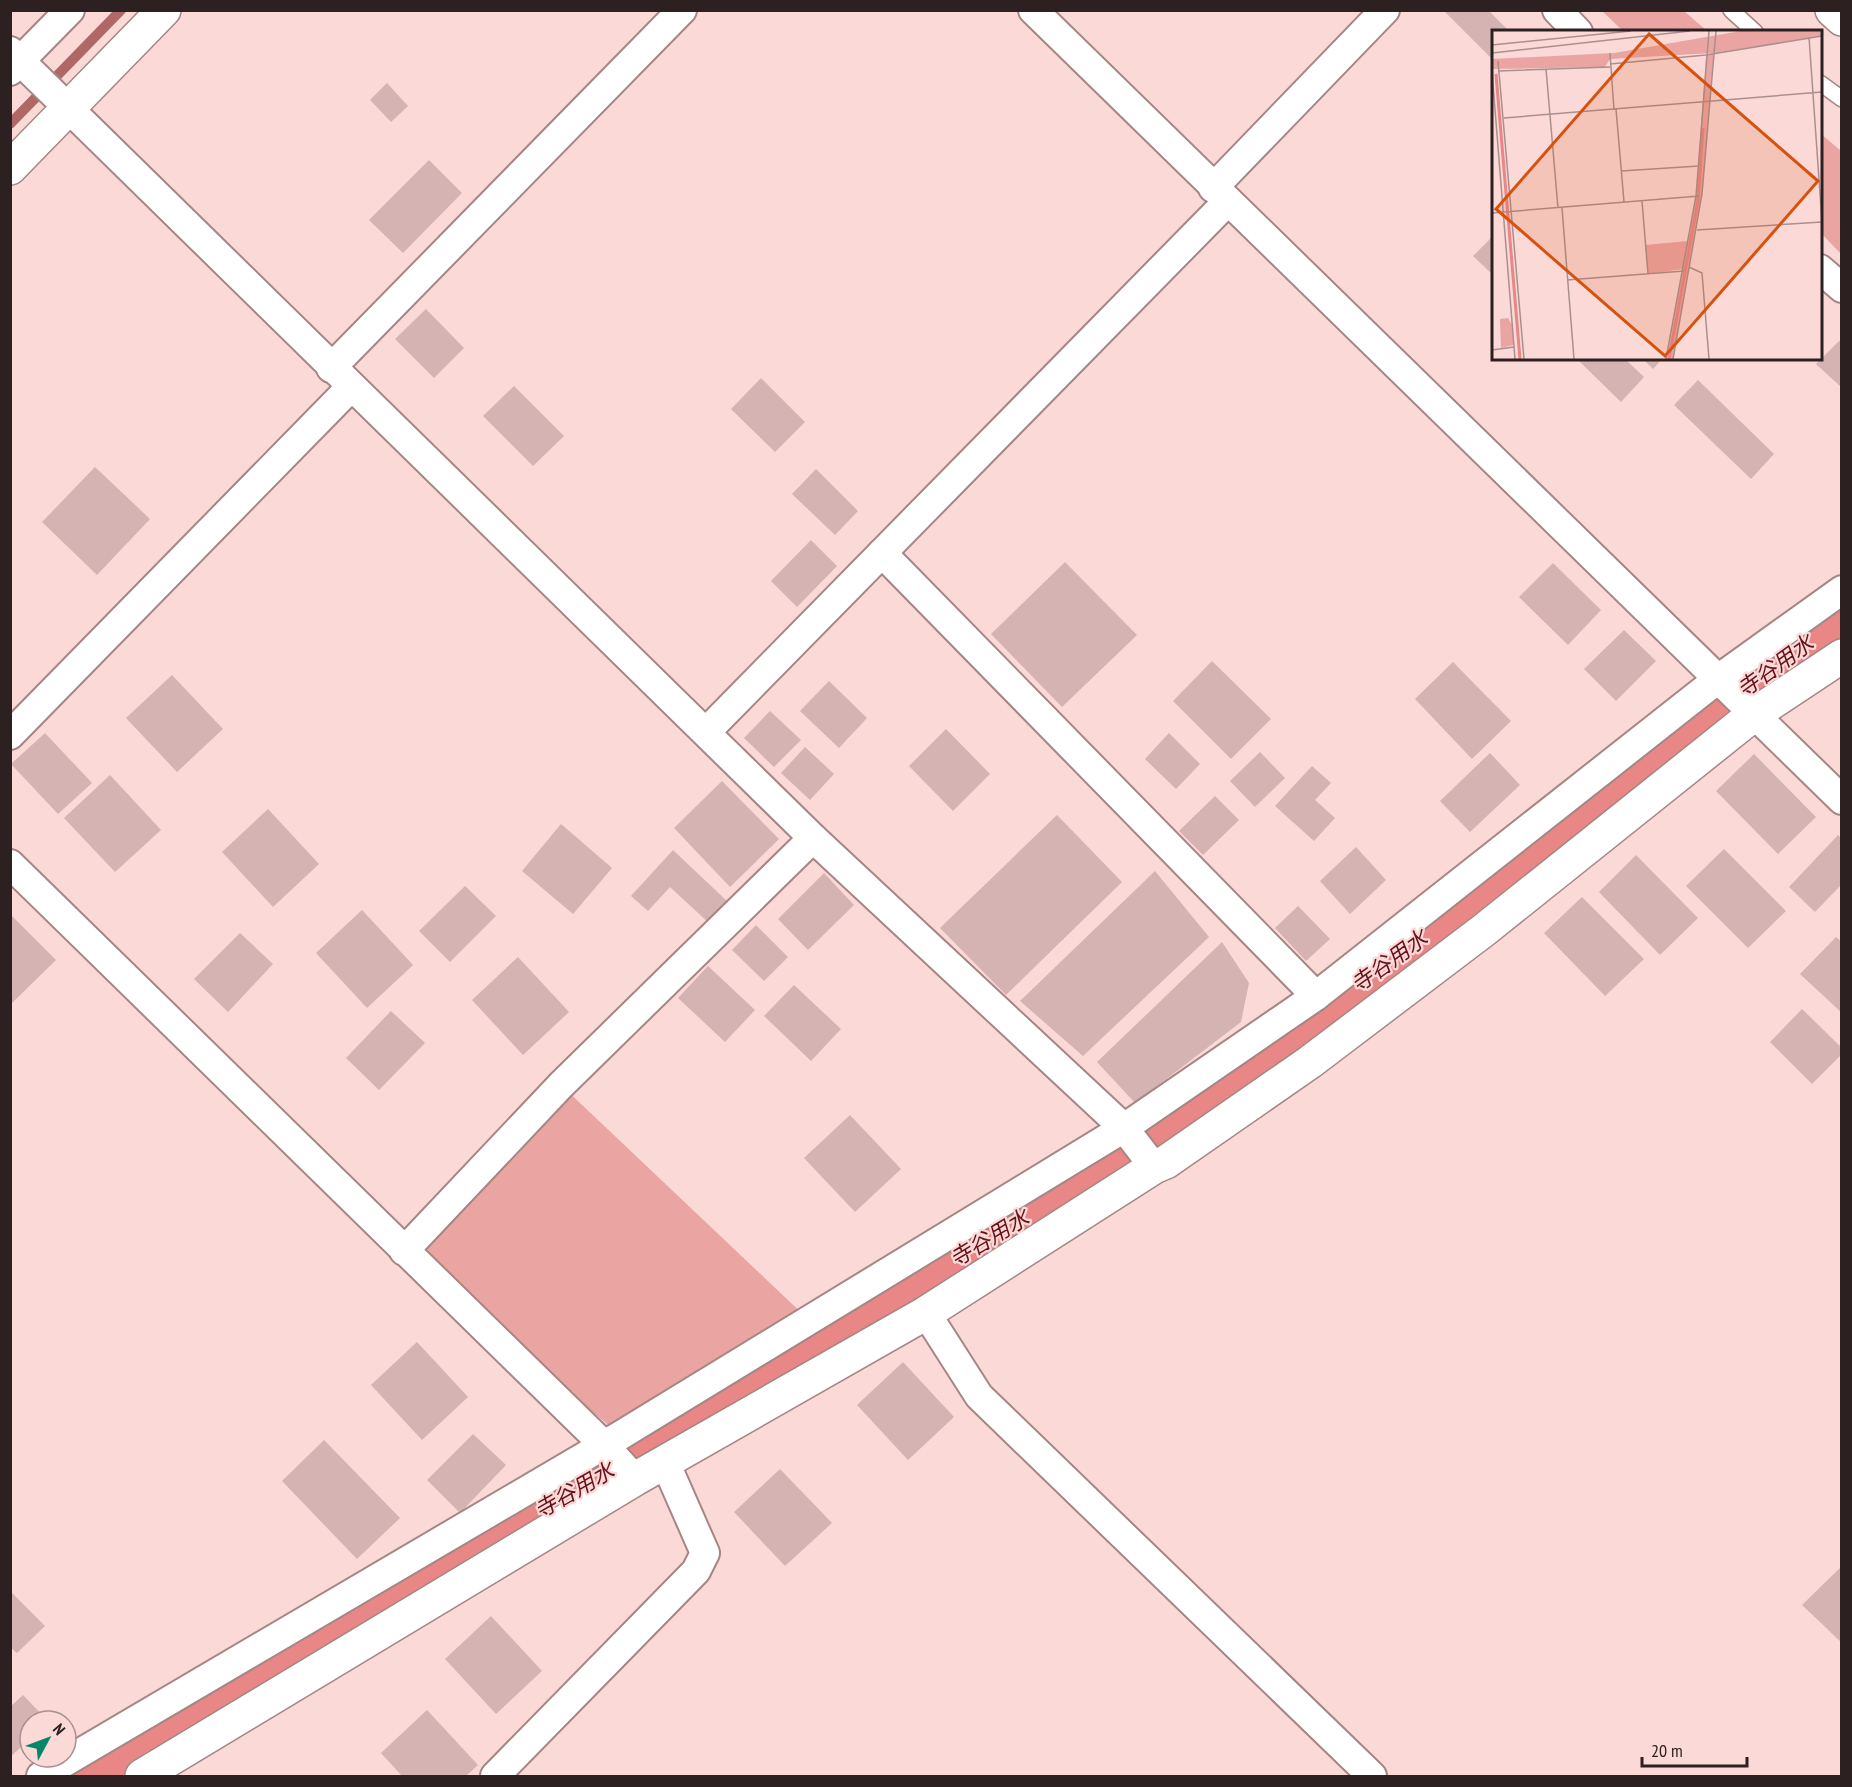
<svg xmlns="http://www.w3.org/2000/svg" width="1852" height="1787" font-family="'PT Sans Narrow','Noto Sans JP',sans-serif">
<rect width="100%" height="100%" fill="#fbd9d7"/>
<g fill="#eaa4a2">
<polygon points="1602,11 1684,11 1707,31 1623,31"/>
<polygon points="1820,133 1841,151 1841,254 1821,233"/>
<polygon points="1841,590 1841,656 1170,1160 142,1776 48,1776 620,1435 404,1251 561,1085 809,1320 1124,1128"/>
</g>
<g fill="none" stroke-linecap="round" stroke-linejoin="round">
<polyline stroke="#b06867" stroke-width="10" points="10,124 121,10"/>
<polyline stroke="#e88786" stroke-width="63" points="83,1776 633,1456 1102,1169 1407,949 1756,679 1842,618"/>
</g>
<g fill="#d5b3b2">
<polygon points="1443,10 1488,10 1510,32 1494,32 1494,61"/>
<polygon points="387,83 408,106 391,122 370,100"/>
<polygon points="429,160 462,193 403,253 369,220"/>
<polygon points="1494,235 1494,276 1473,256"/>
<polygon points="426,309 464,348 434,378 395,339"/>
<polygon points="1839,341 1842,343 1842,388 1816,364"/>
<polygon points="1576,358 1624,358 1644,377 1621,402"/>
<polygon points="1642,358 1663,358 1653,369"/>
<polygon points="761,378 805,422 775,452 731,409"/>
<polygon points="1698,380 1774,454 1751,479 1674,405"/>
<polygon points="514,386 564,436 533,466 483,416"/>
<polygon points="95,467 150,519 97,575 42,522"/>
<polygon points="816,469 858,511 835,535 792,494"/>
<polygon points="811,540 837,566 797,607 771,581"/>
<polygon points="1065,562 1137,635 1062,707 991,634"/>
<polygon points="1553,563 1601,610 1568,645 1519,597"/>
<polygon points="1624,630 1656,661 1616,701 1584,669"/>
<polygon points="1212,661 1271,719 1231,759 1173,701"/>
<polygon points="1453,662 1511,721 1472,759 1415,699"/>
<polygon points="172,675 223,729 177,772 126,718"/>
<polygon points="829,681 867,718 839,748 800,711"/>
<polygon points="770,711 801,740 774,767 744,738"/>
<polygon points="946,729 990,774 953,811 909,766"/>
<polygon points="45,733 92,783 58,814 11,764"/>
<polygon points="1169,733 1200,764 1176,789 1145,759"/>
<polygon points="805,747 834,774 810,800 781,773"/>
<polygon points="1260,752 1285,778 1255,807 1230,781"/>
<polygon points="1490,753 1520,785 1470,832 1440,801"/>
<polygon points="1754,754 1816,817 1778,854 1716,791"/>
<polygon points="1312,766 1331,783 1315,800 1335,818 1314,841 1275,806"/>
<polygon points="110,775 161,830 115,872 64,818"/>
<polygon points="722,781 779,839 730,887 674,828"/>
<polygon points="1215,796 1239,820 1203,855 1179,831"/>
<polygon points="268,809 319,864 273,907 222,852"/>
<polygon points="1057,815 1122,882 1006,995 940,928"/>
<polygon points="561,824 612,868 573,914 522,871"/>
<polygon points="1838,835 1842,839 1842,884 1815,912 1789,887"/>
<polygon points="1356,847 1386,880 1350,914 1320,881"/>
<polygon points="1724,849 1786,911 1748,948 1686,886"/>
<polygon points="673,850 729,903 710,924 670,887 648,911 631,896"/>
<polygon points="1636,855 1698,918 1660,955 1599,892"/>
<polygon points="1155,871 1209,937 1083,1056 1020,1001"/>
<polygon points="824,873 854,905 808,950 778,919"/>
<polygon points="465,886 496,916 450,962 419,931"/>
<polygon points="1582,897 1644,959 1605,996 1544,933"/>
<polygon points="1298,906 1330,939 1306,961 1275,928"/>
<polygon points="362,910 413,965 367,1008 316,953"/>
<polygon points="10,914 56,960 10,1005"/>
<polygon points="756,925 788,957 764,981 732,950"/>
<polygon points="240,933 273,964 228,1012 194,979"/>
<polygon points="1836,937 1842,942 1842,1013 1800,974"/>
<polygon points="1222,942 1249,983 1241,1022 1135,1103 1097,1062"/>
<polygon points="518,957 569,1012 523,1055 472,1000"/>
<polygon points="708,966 755,1010 725,1042 678,998"/>
<polygon points="794,985 841,1029 811,1061 764,1016"/>
<polygon points="1802,1009 1842,1048 1842,1054 1812,1084 1770,1042"/>
<polygon points="391,1011 425,1043 379,1090 346,1058"/>
<polygon points="850,1115 901,1169 855,1212 804,1158"/>
<polygon points="417,1342 468,1397 422,1440 371,1385"/>
<polygon points="903,1362 954,1417 908,1460 857,1405"/>
<polygon points="473,1434 506,1465 460,1513 427,1480"/>
<polygon points="324,1440 400,1518 357,1559 282,1481"/>
<polygon points="780,1469 832,1523 785,1566 734,1512"/>
<polygon points="1842,1566 1842,1643 1802,1605"/>
<polygon points="12,1593 45,1626 17,1653 10,1647"/>
<polygon points="491,1616 542,1671 496,1714 445,1659"/>
<polygon points="23,1695 48,1721 30,1721 30,1739 10,1757 10,1707"/>
<polygon points="427,1710 478,1765 466,1776 402,1776 381,1753"/>
</g>
<g fill="none" stroke-linecap="round" stroke-linejoin="round">
<defs>
<g id="service">
<polyline points="1731,10 1755,32"/>
<polyline points="1820,83 1842,99"/>
</g>
<g id="minor">
<polyline points="1033,10 1842,800"/>
<polyline points="1557,10 1578,32"/>
<polyline points="10,51 813,838 1124,1128 1154,1167"/>
<polyline points="10,71 70,10"/>
<polyline points="1213,188 1385,10"/>
<polyline points="1820,269 1842,288"/>
<polyline points="331,368 682,10"/>
<polyline points="882,553 1316,996"/>
<polyline points="707,731 1227,202"/>
<polyline points="10,735 351,387"/>
<polyline points="10,864 604,1445 635,1479"/>
<polyline points="404,1251 561,1085 813,838"/>
<polyline points="926,1313 979,1396 1372,1776"/>
<polyline points="41,1776 621,1435 1124,1128 1316,996 1718,679 1842,590"/>
<polyline points="495,1776 696,1571 705,1553 665,1462"/>
</g>
<g id="tertiary">
<polyline points="10,168 164,10"/>
<polyline points="142,1776 635,1479 926,1313 1154,1167 1166,1162 1310,1062 1484,930 1753,715 1842,656"/>
</g>
<polyline id="motorway" points="1832,10 1842,19"/>
</defs>
<use href="#service" stroke="#a58684" stroke-width="18"/>
<use href="#minor" stroke="#a58684" stroke-width="32"/>
<use href="#tertiary" stroke="#a58684" stroke-width="36"/>
<use href="#motorway" stroke="#a58684" stroke-width="36"/>
<use href="#service" stroke="#fff" stroke-width="15"/>
<use href="#minor" stroke="#fff" stroke-width="28"/>
<use href="#tertiary" stroke="#fff" stroke-width="33"/>
<use href="#motorway" stroke="#fff" stroke-width="33"/>
</g>
<g text-anchor="middle" stroke-width="4.5" stroke-linejoin="round" paint-order="stroke">
<g font-size="22" font-style="italic" fill="#67111a" stroke="#fbd9d7">
<text transform="translate(1775 666) rotate(-36)" y="8">寺谷用水</text>
<text transform="translate(1389 961) rotate(-36)" y="8">寺谷用水</text>
<text transform="translate(989 1238) rotate(-31)" y="8">寺谷用水</text>
<text transform="translate(574 1490) rotate(-30)" y="8">寺谷用水</text>
</g>
</g>
<g transform="translate(1492 30)">
<rect width="330" height="330" fill="#fbd9d7"/>
<path d="M249,1H330V6L222,23L210,164L181,329H175L191,239L156,244L153,215L196,211L204,166L214,25L221,23L118,29L113,37L0,39V29L122,23ZM16,288L20,295L22,315L9,318L8,289Z" fill="#eaa4a2"/>
<path fill="none" stroke="#e88786" stroke-width="3" d="M4,44L28,329M177,329L206,171L211,98"/>
<path fill="none" stroke="#a98f8e" stroke-width="1.5" d="M317,7L330,192M0,15L139,1M0,23L198,1M118,23L122,80M6,31L32,329M118,34L214,25L330,6M54,39L66,178M6,41L118,37M0,42L23,329M124,79L132,172M12,88L330,62M129,141L207,136M150,171L156,244M70,178L82,329M0,183L207,166M205,200L330,192M197,237L210,243L217,329M75,250L192,241M0,320L22,317M174,329L204,166L217,1M181,329L210,164L224,1"/>
<path fill="#d5530e" fill-opacity="0.15" stroke="#d5530e" stroke-width="3" d="M157,4L326,151L173,326L4,179Z"/>
<rect width="330" height="330" fill="none" stroke="#2d2020" stroke-width="3"/>
</g>
<rect width="1852" height="1787" fill="none" stroke="#2d2020" stroke-width="24"/>
<g transform="translate(48 1739) rotate(49)"><circle r="28" fill="#fbd9d7" stroke="#a98f8e" stroke-width="1.5"/>
<path d="M0-4.5L10 22L0 15L-10 22Z" fill="#03876b"/>
<text y="-9" font-size="16" font-weight="bold" text-anchor="middle" fill="#2d2020">N</text>
</g>
<path d="M1642 1757v9h105v-9" fill="none" stroke="#2d2020" stroke-width="3"/>
<text x="1651" y="1757" font-size="18" fill="#2d2020" stroke="#fbd9d7" stroke-width="4.5" paint-order="stroke">20 m</text>
</svg>
